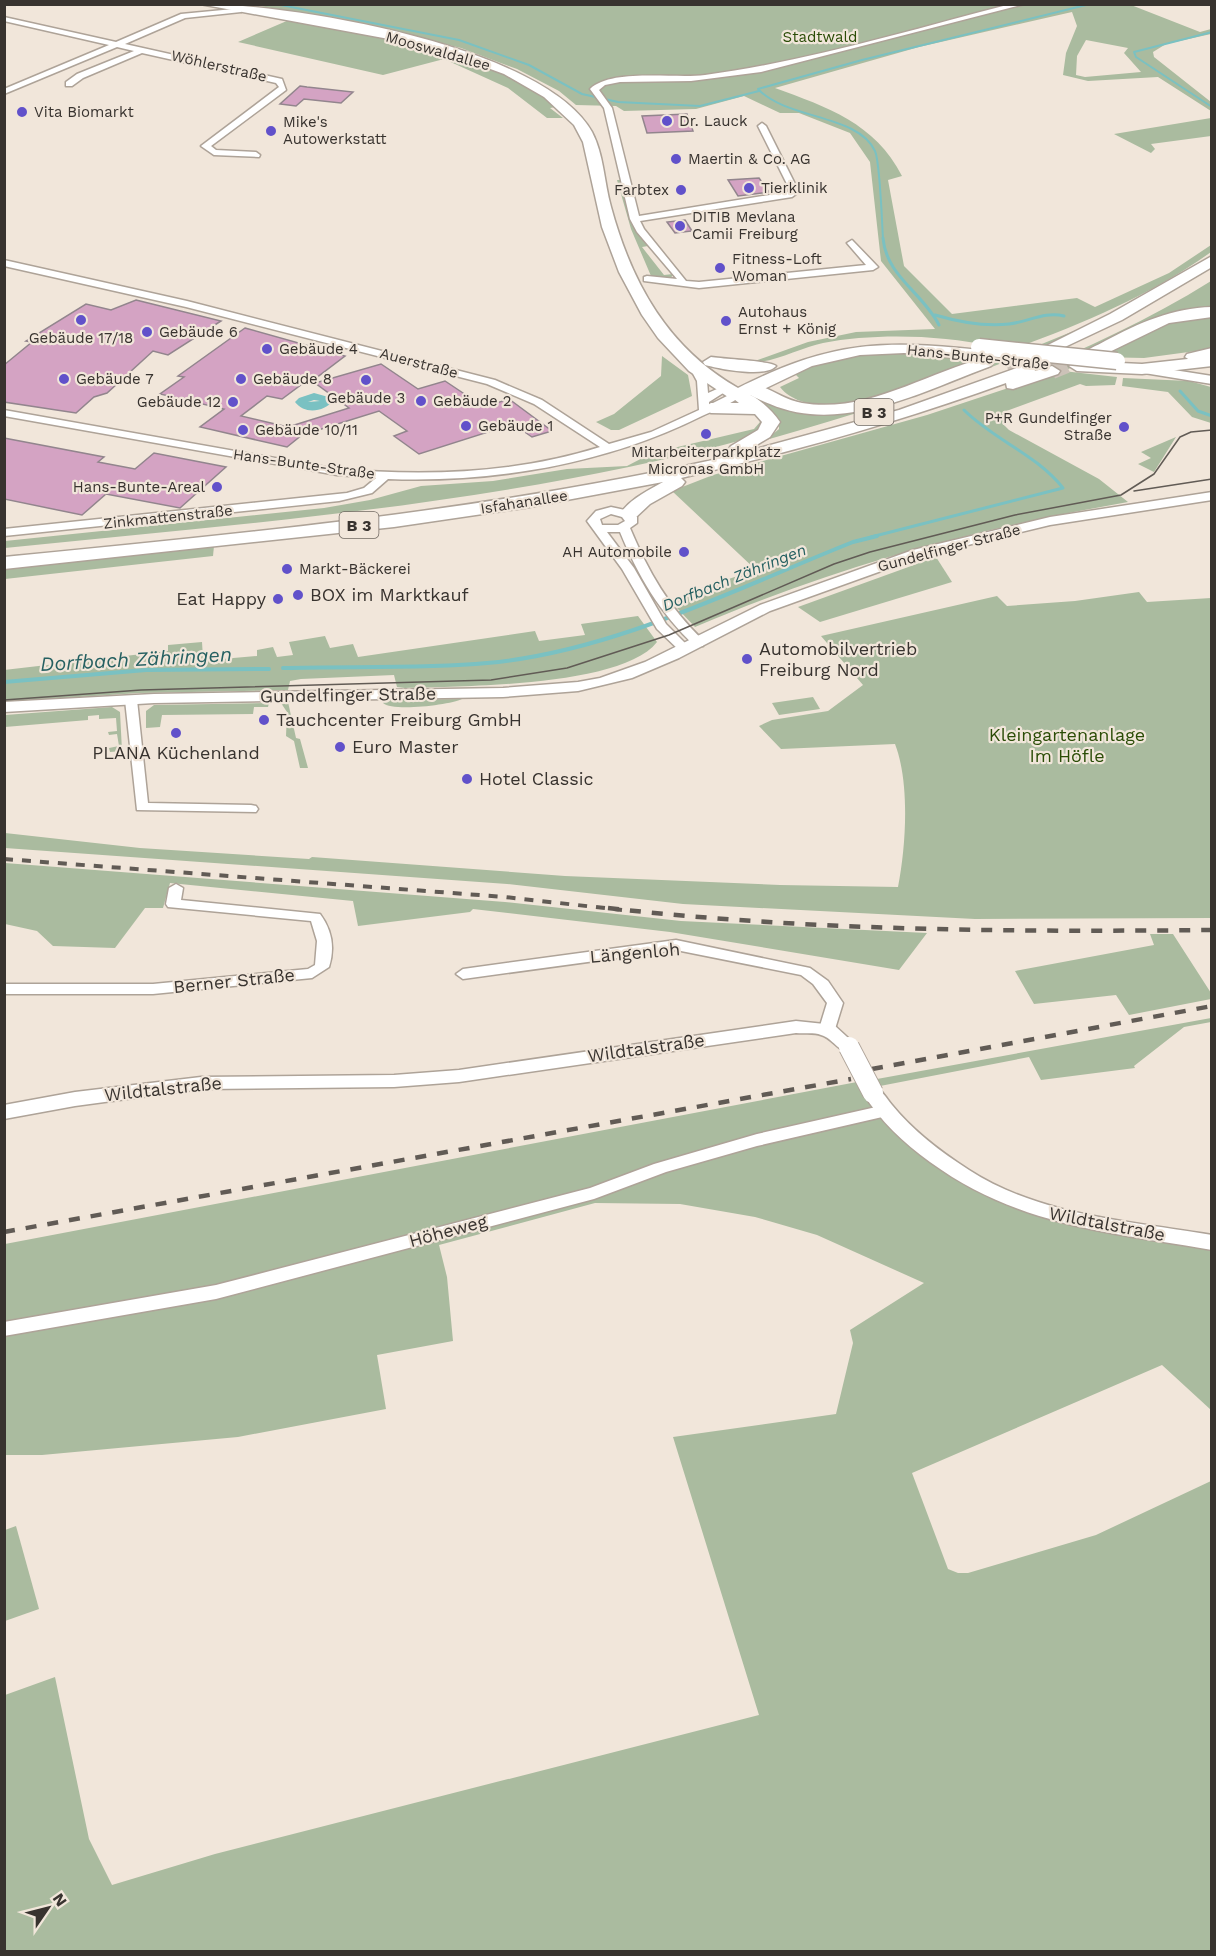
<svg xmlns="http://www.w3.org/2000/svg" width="1216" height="1956" font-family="'Work Sans',sans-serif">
<rect width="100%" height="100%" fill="#f1e6da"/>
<g fill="#aabb9f" fill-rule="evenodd">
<path d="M255,5H1131L1200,32L1211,29V34L1166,44L1153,52L1154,57L1211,102V111L1158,77L1088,81L1063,75L1066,53L1077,26L1072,12L919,47L775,88C827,107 875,123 902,176L888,180L904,266L952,314L1077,298L1095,307L1169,273L1211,245V252C1132,309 1034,342 943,374C912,385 880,399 847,403C825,407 795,406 780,387L799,378L795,374L820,363L852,356L903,353L965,359L991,346C941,335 874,333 823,343C802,347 771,364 752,362L808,342L856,332L935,329L881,261L870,162L850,133L799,113H780L744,96L696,109L624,111L616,106L576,105L559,91L517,69L461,48L388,30ZM1086,40L1128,48L1124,53L1141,72L1085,77L1076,75L1077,56Z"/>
<path d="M289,20C378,37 485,45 556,107L550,108L563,118H547L508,88L444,59L383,75L238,42Z"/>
<polygon points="1211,118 1211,136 1151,144 1155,149 1151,153 1114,134"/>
<polygon points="617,180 620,180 630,221 648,246 642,247 664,275 673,274 671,278 651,276 631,229"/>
<path d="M1211,281V349L1144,358L1098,357L1063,371L1117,377L1115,385L1086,386L1080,384L1001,413L1007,417L1002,423L1009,430L1099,479L1128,502C975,529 838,566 695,627L677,608L679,598L686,593L756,570L672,491L713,475L927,415L1059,371L1049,369L1006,382C1077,352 1146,322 1211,281Z"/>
<path d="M1103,319C995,372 881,407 766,440L779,429C780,416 766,409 756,401L762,399L802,413H853L968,374Z"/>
<polygon points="662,356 688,375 692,396 619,430 611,430 596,422 614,414 661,376"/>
<polygon points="1123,378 1189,381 1211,387 1211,423 1192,417 1168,392 1122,386"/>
<path d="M754,414L762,415L764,419L762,430L746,439C504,504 252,523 5,548V541L324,508L370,500L421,486L493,481L567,469L627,466L652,453L754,429L760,422L759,417Z"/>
<polygon points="1176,437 1154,472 1138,464 1151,458 1141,452"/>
<polygon points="214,546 213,556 5,579 4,567"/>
<polygon points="936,557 952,582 820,622 798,607"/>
<path d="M1139,592L1147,602L1211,598V918L975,919L683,904L507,884L5,848V833L140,848L309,859L312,857L565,876L780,885L898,887C906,846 910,783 895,744L781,749L759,726L772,720L828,711L863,685L821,636L997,596L1007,606L1075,601Z"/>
<path d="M638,616L657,642C622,687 462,686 405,688L397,687L394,675L301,679L290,681L288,690L139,693L5,702L4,670L168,651V645L202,642L203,658L219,656L222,659L257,656V650L273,647L277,657L293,655L289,642L325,636L330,648L353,644L358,657L535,631L539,641L585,635L581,624Z"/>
<polygon points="813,697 820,709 779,715 772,703"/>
<path d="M462,699C450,705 392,712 383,703L384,700Z"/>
<polygon points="288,702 296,738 300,739 308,768 300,768 294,741 286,736 287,712 281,703"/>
<polygon points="269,703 268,707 254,707 253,714 162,715 160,727 146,728 146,711 154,705"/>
<polygon points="112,707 120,712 122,751 110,752 109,748 119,746 117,734 109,735 108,732 117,731 116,718 99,719 99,715 88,716 88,720 5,727 5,715"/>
<polygon points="5,863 505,902 681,921 927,933 899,970 670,932 473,909 470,912 358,926 353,901 170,883 163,908 145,908 115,948 53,946 37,931 5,924"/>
<polygon points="1150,934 1173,934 1211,993 1211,999 1129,1015 1116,995 1034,1004 1015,971 1154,945"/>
<polygon points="1211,1018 1211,1022 1184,1027 1134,1066 1135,1068 1041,1080 1029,1057 880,1086 877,1079"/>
<path d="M857,1082L864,1095L883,1091C898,1117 919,1135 943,1153C1031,1216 1110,1217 1211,1235V1410L1162,1365L912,1473L948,1569L958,1573H968L1096,1535L1211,1481V1951H5V1695L55,1677L89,1839L112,1885L215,1854L759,1715L673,1437L836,1414L853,1343L850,1330L924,1283L817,1235L755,1217L680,1204L595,1203L439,1245L447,1277L453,1341L377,1355L386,1409L238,1437L42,1455H5V1244Z"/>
<polygon points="16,1526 39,1609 5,1621 5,1530"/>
</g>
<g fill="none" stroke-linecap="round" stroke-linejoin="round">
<g stroke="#7ac1c2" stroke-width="2">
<polyline points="276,4 459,40 529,65 582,94 618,102 700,106 759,91"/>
<polyline points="1212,32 1134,52 1136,57 1212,107"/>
<path d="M883,239C882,223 880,162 875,151C858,114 787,120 758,89L862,60L1090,4"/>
</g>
<g stroke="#7ac1c2" stroke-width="3">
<path d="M883,238C886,276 923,293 939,325"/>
<path d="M935,315C959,322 984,327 1009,324C1028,322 1045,311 1064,316"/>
<polyline points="1180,391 1198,411 1212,416"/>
<path d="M871,537L1063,488C1036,454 994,440 964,410"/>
</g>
<g stroke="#7ac1c2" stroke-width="4">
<path d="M283,668C351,666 420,669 487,663C613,652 737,588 853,542L877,536"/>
<polyline points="4,682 146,670 269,669"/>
</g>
<path fill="#7ac1c2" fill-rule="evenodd" d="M314,393L332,398L334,400C324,412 305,415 295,402L299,398ZM314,400L320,401L308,402Z"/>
</g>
<g fill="#d4a3c3" stroke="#92858d" stroke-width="1.5">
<polygon points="300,86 307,87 353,92 341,103 304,99 296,106 280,104"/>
<polygon points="687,114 693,131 647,133 642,116"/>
<polygon points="759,178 769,192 738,196 728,180"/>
<polygon points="685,220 692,231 675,233 667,222"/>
<polygon points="136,300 221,321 168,355 153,351 107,393 94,397 76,413 4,402 4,365 32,342 26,341 86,304 111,310"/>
<polygon points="245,328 345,356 312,381 309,379 282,399 267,396 241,416 288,427 349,408 315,383 381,364 418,389 445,381 484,407 509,399 552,431 532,437 513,424 419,454 394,436 407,431 379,411 302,435 287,447 200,427 224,409 160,394 184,377 178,376"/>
<polygon points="4,438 104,457 98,462 135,469 154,453 226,467 180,508 106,494 82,515 4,499"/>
</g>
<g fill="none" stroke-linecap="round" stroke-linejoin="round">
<g stroke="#ccc2b8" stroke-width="16" stroke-dasharray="16 8" stroke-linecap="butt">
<polyline points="1007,367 1044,351"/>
<polyline points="1052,371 1089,356"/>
</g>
<defs>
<g id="minor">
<path d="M1011,4H1025L761,72L691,81L620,82L605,85L599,90L612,108L639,216L788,192L789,188L758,126L762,123L766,126L797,188L796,194L792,197L640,221L644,229L686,281L699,282L866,265L847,243L852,240L878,267L873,270L699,288L644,281V277L647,276L677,279L637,232L630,219L604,108L590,89C612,68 675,79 705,75C809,61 910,30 1011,4Z"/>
<polygon points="244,8 241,12 185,18 125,44 282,79 286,90 211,146 216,150 256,152 260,155 259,157 214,155 201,146 279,87 276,83 142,53 83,78 72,86 66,86 66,82 77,74 134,51 117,47 4,94 4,89 109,45 4,21 4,17 116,42 181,14"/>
<path d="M4,260L187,301L495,380L542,400L609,444L651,432L699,410L697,381L691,370L692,368L701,370L707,381L708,393L726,385L731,388L709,402V405L733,393L742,395C732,404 715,410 702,416C606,464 495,483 388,479L372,493L339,501L4,536V529L347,493L364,488L376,478L337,475L4,416V410L337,469C426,476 514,474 600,447L534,404L487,384L186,307L4,266Z"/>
<path d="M611,507L625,510L637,517V523L630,528C648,571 669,608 703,640V646H695C660,613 638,576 620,532H607L634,568L666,624L691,649L685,653L681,652L657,629L622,569L587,521L596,511ZM611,514L622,517L625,521L618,525H602L600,519Z"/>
<polygon points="131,696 137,700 148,803 251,805 256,806 258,809 256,812 137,810 125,700"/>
<path d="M176,884L183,888L181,900L320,914C332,930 335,948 329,967L312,978L153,994H4V984H153L308,969L315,965L317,941L311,921L168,907L166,904L169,888Z"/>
<polygon points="676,940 810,968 828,981 843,1003 835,1029 827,1034 822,1033 819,1029 827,1003 813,984 801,975 676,950 463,979 456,974 463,969"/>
<polygon points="885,1105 891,1107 893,1111 891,1115 757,1146 666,1172 594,1199 216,1299 4,1336 4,1322 216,1285 590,1188 654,1164 757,1134"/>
</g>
<g id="tertiary">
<polygon points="1142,365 1212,376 1212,384 1138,372 1138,366"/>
<polygon points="1212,492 1212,500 1050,525 923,556 770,611 679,658 632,678 578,691 503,697 154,703 4,712 4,702 154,694 503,688 578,682 600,678 645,662 760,605 913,550 1050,517"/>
<path d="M796,1021L834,1025L858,1047L856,1051C839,1056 835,1039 821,1035C814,1032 804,1034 796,1033L459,1082L394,1087L201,1089L75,1106L4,1119V1105L75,1092L201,1077L394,1075L459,1070Z"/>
<path d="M873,1087C882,1089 886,1098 892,1105C913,1131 941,1152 969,1170C1040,1216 1130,1221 1212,1235V1250C1108,1232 1018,1226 930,1162C904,1143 880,1121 863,1093L866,1088Z"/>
</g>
<g id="primary">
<path d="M200,4C293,4 544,46 592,132C604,155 604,182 611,207C632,284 668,348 738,388C835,339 885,340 991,351L999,356L991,361L904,353L860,355L812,366L743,399H731L689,371L658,338L642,315L619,272L602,227L583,142L574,125L544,97L504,74L455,56L405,42Z"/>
<path d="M711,357C723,359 772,361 776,366C766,378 720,369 705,365L703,362Z"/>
<polygon points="1206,357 1212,358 1212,366 1142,374 1077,371 1069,366 1077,361 1142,364"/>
</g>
<g id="trunk">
<polygon points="1212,256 1212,267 1122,320 1050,354 1044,356 1036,351 1110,314"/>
<path d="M1212,307V317L1169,323L1095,359H1083L1081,356C1086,349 1097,346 1105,341C1139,323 1172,308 1212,307Z"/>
<polygon points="1212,348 1212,358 1193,362 1185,357 1187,354"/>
<path d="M985,358L991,360L993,363L991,366C923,391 842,435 770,404C761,400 748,396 743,388L751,383C769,387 784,400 802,403C867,414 925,373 985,358Z"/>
<path d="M1028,364L1034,366L1035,371L1052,366L1060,371L1058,374L1013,389L1007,388L1006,383C899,422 791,452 681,478L685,482L682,486L650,504L634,519L628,520L619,515C630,499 647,491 663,482L524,508L394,527L4,569V557C250,533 494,510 735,455L728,450L731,446L758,430L762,422L755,414L711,413L703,408L711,403H739L730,396L732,392C750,388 770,408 780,422L770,437L745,452L899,410Z"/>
</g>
</defs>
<use href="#minor" stroke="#aea398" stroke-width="3"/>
<use href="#tertiary" stroke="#aea398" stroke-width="3"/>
<use href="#primary" stroke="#aea398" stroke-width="3"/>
<use href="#trunk" stroke="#aea398" stroke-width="3"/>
<use href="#minor" fill="#fff" fill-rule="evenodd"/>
<use href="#tertiary" fill="#fff" fill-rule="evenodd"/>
<use href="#primary" fill="#fff" fill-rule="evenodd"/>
<use href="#trunk" fill="#fff" fill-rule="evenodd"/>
<g stroke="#615b55" stroke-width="1.5">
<polyline points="1134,491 1212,479"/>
<polyline points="4,700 141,690 491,680 567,668 669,635 834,564 870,552 1015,515 1121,495 1154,474 1180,437 1191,432 1212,430"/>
</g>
<polyline stroke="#615b55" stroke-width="4" stroke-dasharray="9 9" stroke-linecap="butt" points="4,859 505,897 622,910"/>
<g stroke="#615b55" stroke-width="4.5" stroke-dasharray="11 11" stroke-linecap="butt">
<path d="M608,908C809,931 1011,932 1212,930"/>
<polyline points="872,1069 1212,1006"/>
<polyline points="4,1232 851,1079"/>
</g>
<defs>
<polyline id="tertiary-bridge" points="849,1047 873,1093"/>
<polyline id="primary-bridge" points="979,347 1117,361"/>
</defs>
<use href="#tertiary-bridge" stroke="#aea398" stroke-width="22" stroke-linecap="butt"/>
<use href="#primary-bridge" stroke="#aea398" stroke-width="19" stroke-linecap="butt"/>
<use href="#tertiary-bridge" stroke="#fff" stroke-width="20"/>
<use href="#primary-bridge" stroke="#fff" stroke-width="16"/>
</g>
<g fill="#6151ca" stroke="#f1e6da" stroke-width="2">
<circle cx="22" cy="112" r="6"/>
<circle cx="667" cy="121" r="6"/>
<circle cx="271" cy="131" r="6"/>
<circle cx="676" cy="159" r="6"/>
<circle cx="749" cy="188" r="6"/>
<circle cx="681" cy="190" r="6"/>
<circle cx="680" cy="226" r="6"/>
<circle cx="720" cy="268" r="6"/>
<circle cx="81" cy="320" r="6"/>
<circle cx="726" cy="321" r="6"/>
<circle cx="147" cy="332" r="6"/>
<circle cx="267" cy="349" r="6"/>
<circle cx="64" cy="379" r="6"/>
<circle cx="241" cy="379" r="6"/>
<circle cx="366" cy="380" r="6"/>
<circle cx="421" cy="401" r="6"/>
<circle cx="233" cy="402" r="6"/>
<circle cx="466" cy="426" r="6"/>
<circle cx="1124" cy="427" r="6"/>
<circle cx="243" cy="430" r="6"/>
<circle cx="706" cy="434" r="6"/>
<circle cx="217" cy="487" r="6"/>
<circle cx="684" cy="552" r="6"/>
<circle cx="287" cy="569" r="6"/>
<circle cx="298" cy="595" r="6"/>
<circle cx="278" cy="599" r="6"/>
<circle cx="747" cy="659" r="6"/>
<circle cx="264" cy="720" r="6"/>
<circle cx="176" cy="733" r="6"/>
<circle cx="340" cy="747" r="6"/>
<circle cx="467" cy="779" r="6"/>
</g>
<g text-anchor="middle" stroke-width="4.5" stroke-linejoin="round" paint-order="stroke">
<g font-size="15" fill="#2a4c06" stroke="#f1e6da">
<text x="820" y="42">Stadtwald</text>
</g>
<g font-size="15" fill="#38332f" stroke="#f1e6da">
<text transform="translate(438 51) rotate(16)" y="5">Mooswaldallee</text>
<text transform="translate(219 66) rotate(13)" y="5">Wöhlerstraße</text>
<text transform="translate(978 357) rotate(6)" y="5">Hans-Bunte-Straße</text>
<text transform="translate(419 363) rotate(15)" y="5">Auerstraße</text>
<text transform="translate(304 464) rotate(8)" y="5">Hans-Bunte-Straße</text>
<text transform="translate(524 502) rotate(-9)" y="5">Isfahanallee</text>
<text transform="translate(168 517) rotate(-6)" y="5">Zinkmattenstraße</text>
<text transform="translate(949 548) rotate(-15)" y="5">Gundelfinger Straße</text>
</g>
<g font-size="15" fill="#38332f" stroke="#f1e6da" text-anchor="start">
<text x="34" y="117">Vita Biomarkt</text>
<text x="679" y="126">Dr. Lauck</text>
<text x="283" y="127">Mike's<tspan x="283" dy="17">Autowerkstatt</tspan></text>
<text x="688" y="164">Maertin &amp; Co. AG</text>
<text x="761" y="193">Tierklinik</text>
<text x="669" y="195" text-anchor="end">Farbtex</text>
<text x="692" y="222">DITIB Mevlana<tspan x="692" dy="17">Camii Freiburg</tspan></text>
<text x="732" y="264">Fitness-Loft<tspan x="732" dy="17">Woman</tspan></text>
<text x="738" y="317">Autohaus<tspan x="738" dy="17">Ernst + König</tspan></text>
<text x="159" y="337">Gebäude 6</text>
<text x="81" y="343" text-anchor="middle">Gebäude 17/18</text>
<text x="279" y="354">Gebäude 4</text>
<text x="76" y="384">Gebäude 7</text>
<text x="253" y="384">Gebäude 8</text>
<text x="366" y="403" text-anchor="middle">Gebäude 3</text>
<text x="433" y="406">Gebäude 2</text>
<text x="221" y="407" text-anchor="end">Gebäude 12</text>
<text x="1112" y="423" text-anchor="end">P+R Gundelfinger<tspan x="1112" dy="17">Straße</tspan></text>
<text x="478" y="431">Gebäude 1</text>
<text x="255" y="435">Gebäude 10/11</text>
<text x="706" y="457" text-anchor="middle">Mitarbeiterparkplatz<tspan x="706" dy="17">Micronas GmbH</tspan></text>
<text x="205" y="492" text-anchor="end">Hans-Bunte-Areal</text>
<text x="672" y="557" text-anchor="end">AH Automobile</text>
<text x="299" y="574">Markt-Bäckerei</text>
</g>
<g fill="#f1e6da" stroke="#706962" stroke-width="1.5">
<rect x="854.5" y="399" width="39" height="26" rx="4.5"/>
<rect x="339.5" y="512" width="39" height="26" rx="4.5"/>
</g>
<g font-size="16" font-weight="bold" fill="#38332f">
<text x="874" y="418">B 3</text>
<text x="359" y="531">B 3</text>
</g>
<g font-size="16" font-style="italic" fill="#256061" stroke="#f1e6da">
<text transform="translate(734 577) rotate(-22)" y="6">Dorfbach Zähringen</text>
</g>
<g font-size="18" fill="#38332f" stroke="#f1e6da" text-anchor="start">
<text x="310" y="601">BOX im Marktkauf</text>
<text x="266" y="605" text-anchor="end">Eat Happy</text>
<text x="759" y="655">Automobilvertrieb<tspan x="759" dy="21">Freiburg Nord</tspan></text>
<text x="276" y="726">Tauchcenter Freiburg GmbH</text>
<text x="352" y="753">Euro Master</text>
<text x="176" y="759" text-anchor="middle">PLANA Küchenland</text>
<text x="479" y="785">Hotel Classic</text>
</g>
<g font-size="18" fill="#38332f" stroke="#f1e6da">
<text transform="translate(348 695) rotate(-1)" y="6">Gundelfinger Straße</text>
<text transform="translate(635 953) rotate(-5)" y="6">Längenloh</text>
<text transform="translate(234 981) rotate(-6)" y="6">Berner Straße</text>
<text transform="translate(646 1048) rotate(-8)" y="6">Wildtalstraße</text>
<text transform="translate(163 1089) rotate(-6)" y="6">Wildtalstraße</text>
<text transform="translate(1107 1224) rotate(11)" y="6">Wildtalstraße</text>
<text transform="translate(448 1231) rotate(-15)" y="6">Höheweg</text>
</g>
<g font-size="18" fill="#2a4c06" stroke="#f1e6da">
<text x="1067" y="741">Kleingartenanlage<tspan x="1067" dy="21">Im Höfle</tspan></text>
</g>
<g font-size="20" font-style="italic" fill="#256061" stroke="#f1e6da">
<text transform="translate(136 659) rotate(-3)" y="7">Dorfbach Zähringen</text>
</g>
</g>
<rect width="1216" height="1956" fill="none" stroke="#38332f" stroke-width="12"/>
<g transform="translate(48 1908) rotate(55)" stroke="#f1e6da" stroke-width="4.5" paint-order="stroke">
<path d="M0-4.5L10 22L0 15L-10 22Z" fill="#38332f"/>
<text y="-9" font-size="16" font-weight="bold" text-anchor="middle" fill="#38332f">N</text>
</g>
</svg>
